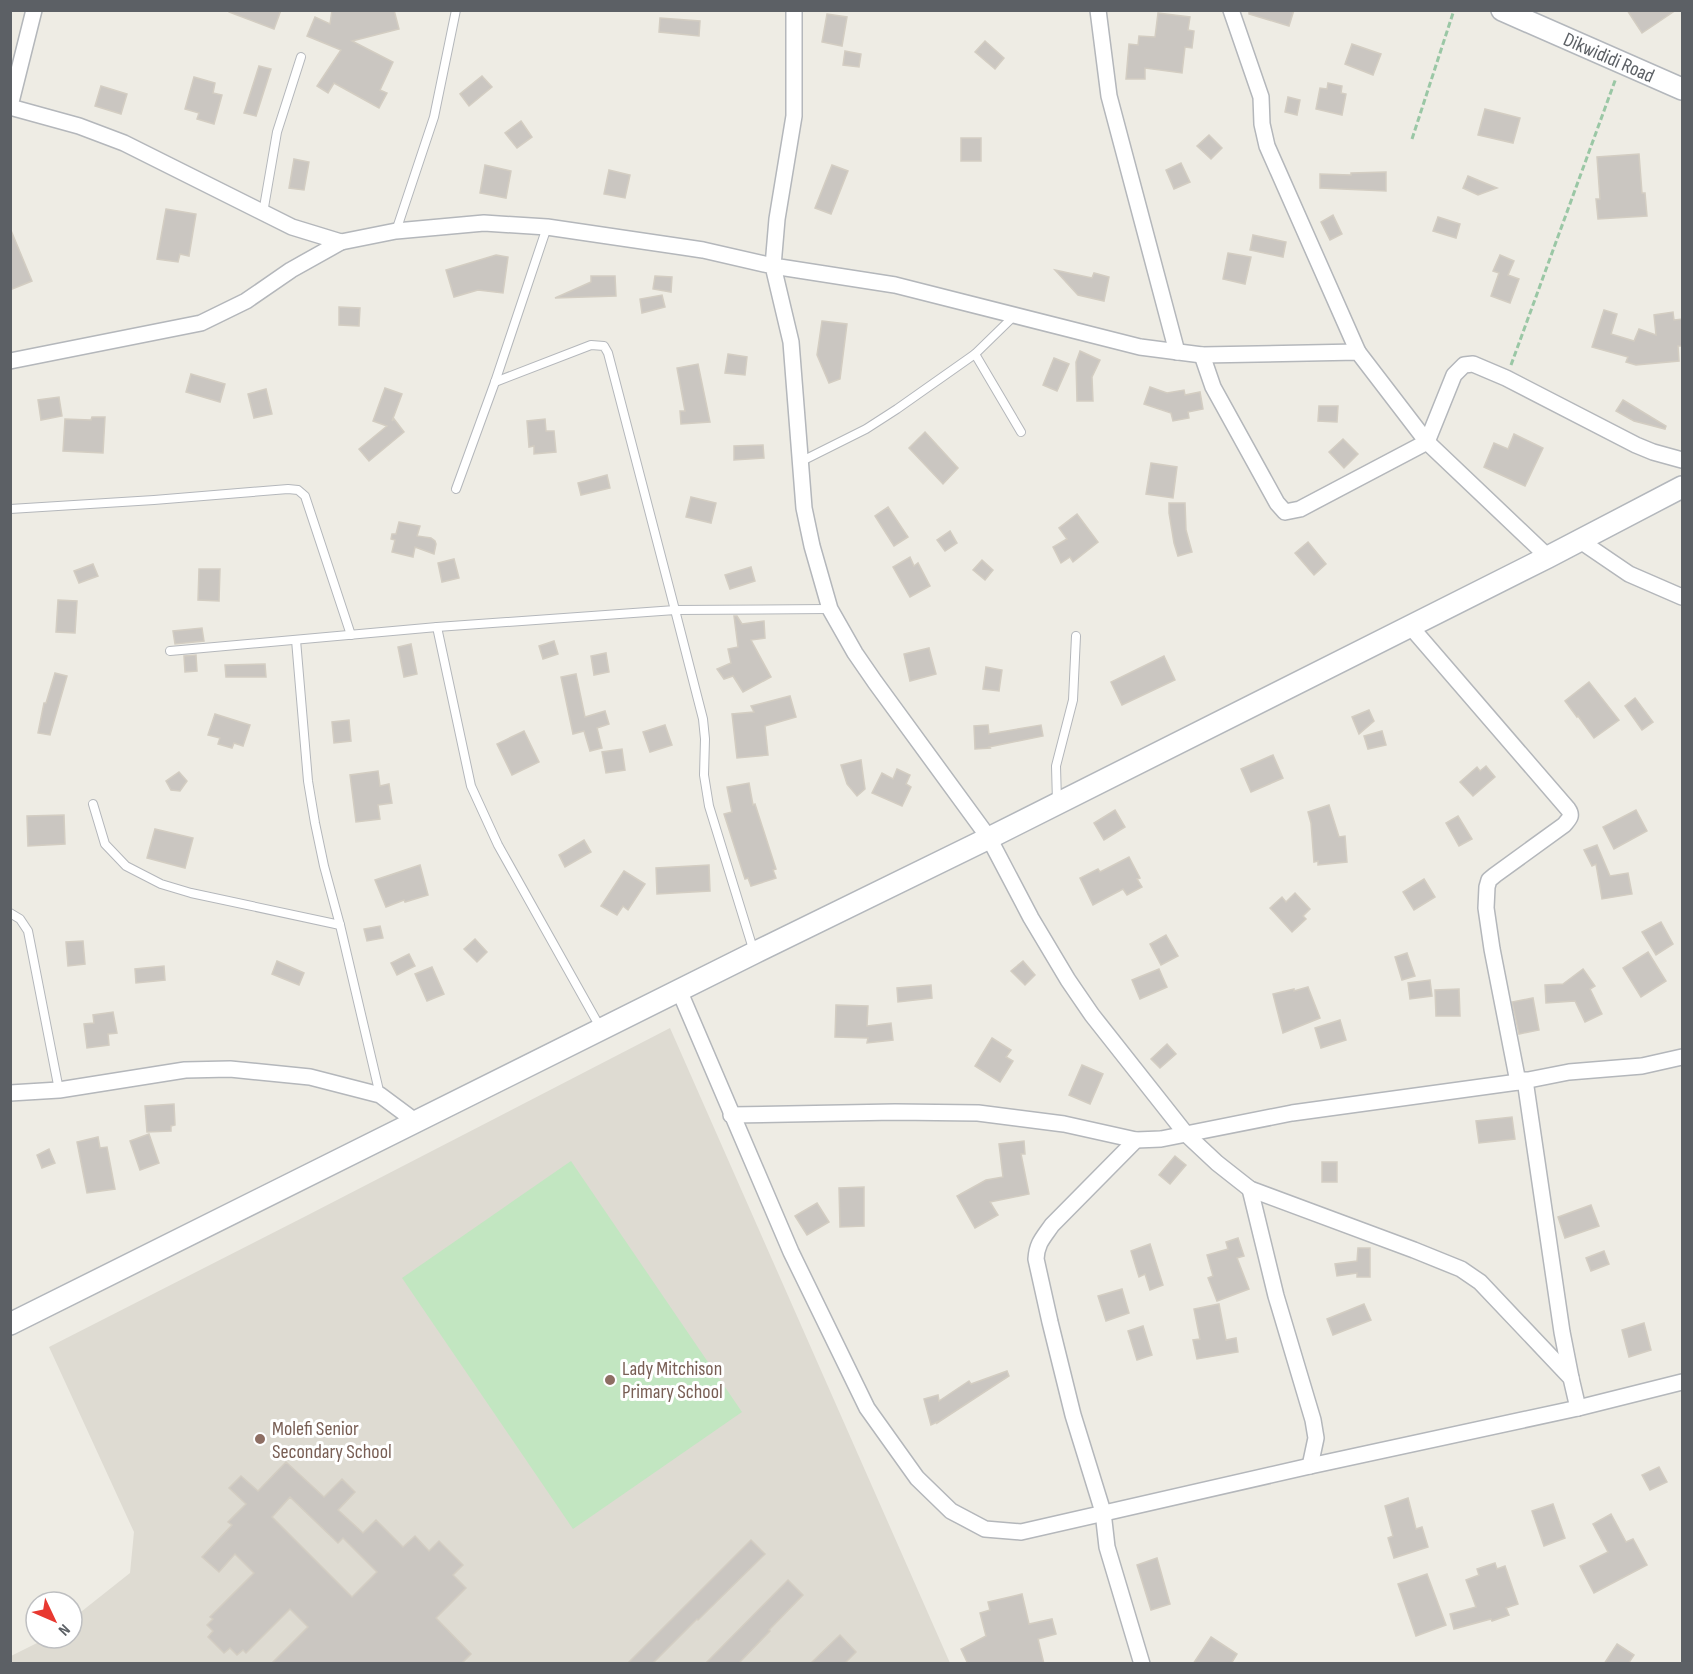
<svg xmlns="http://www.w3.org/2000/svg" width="1693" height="1674" font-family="'Sofia Sans Condensed',sans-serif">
<rect width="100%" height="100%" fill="#eeece4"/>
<polygon fill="#dedbd2" points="670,1028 950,1663 11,1664 11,1656 47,1638 72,1638 72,1619 130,1573 134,1532 49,1347 306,1216"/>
<polygon fill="#c2e6c1" points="571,1161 742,1412 573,1529 402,1278"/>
<g fill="#cac6c1" stroke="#d3cdc2" stroke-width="1.5" fill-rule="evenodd">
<polygon points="229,10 281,10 274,29 229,12"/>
<polygon points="332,10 394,10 399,29 352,41 393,62 380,90 387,93 379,108 334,83 328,93 317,86 341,50 307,36 315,17 330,24"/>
<polygon points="1249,10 1294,10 1289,26 1249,14"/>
<polygon points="1627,10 1676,10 1642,33"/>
<polygon points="1158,13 1190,17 1188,30 1194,31 1192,48 1185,47 1182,73 1145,68 1145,79 1126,79 1129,44 1138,45 1139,36 1155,37"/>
<polygon points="827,14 847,17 842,46 822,42"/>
<polygon points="660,18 700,21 699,36 659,32"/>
<polygon points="985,41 1004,58 995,69 975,52"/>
<polygon points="1352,44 1381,54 1373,75 1345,64"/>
<polygon points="845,51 861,54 859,67 843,65"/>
<polygon points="259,66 271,69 256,116 244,113"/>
<polygon points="482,76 492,87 469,106 460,94"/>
<polygon points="194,77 215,83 213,93 222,95 214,124 197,119 199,113 185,109"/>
<polygon points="1328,83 1342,86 1341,93 1346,94 1342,115 1316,109 1320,88 1327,89"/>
<polygon points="101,86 127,94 121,114 95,106"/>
<polygon points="1288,97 1300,100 1297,115 1285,112"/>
<polygon points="1485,109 1520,118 1513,143 1478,135"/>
<polygon points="521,121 532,137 517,148 505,133"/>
<polygon points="1209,135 1222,148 1211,159 1197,146"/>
<rect x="961" y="138" width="20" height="23"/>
<polygon points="1639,154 1642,193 1645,193 1647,216 1598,219 1596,199 1600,199 1597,157"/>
<polygon points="294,159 309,162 304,190 289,188"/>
<polygon points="1181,163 1190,182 1174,189 1166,170"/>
<polygon points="485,165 511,171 506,198 480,193"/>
<polygon points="832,165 848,171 831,214 815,208"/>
<polygon points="609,170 630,175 625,198 604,194"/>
<polygon points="1386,172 1386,191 1320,188 1320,174 1351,175 1351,173"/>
<polygon points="1468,176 1497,188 1478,195 1463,188"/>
<polygon points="166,209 196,214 189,256 180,254 178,262 157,259"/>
<polygon points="1333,215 1342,234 1330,240 1321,222"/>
<polygon points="1438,217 1460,224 1456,238 1433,231"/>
<polygon points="10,228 32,281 10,290"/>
<polygon points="1253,235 1286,242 1283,257 1250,250"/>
<polygon points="1228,253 1251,257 1245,284 1223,279"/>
<polygon points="496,255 508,257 503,293 478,290 454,297 446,270"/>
<polygon points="1500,255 1514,261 1508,275 1519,279 1510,303 1491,296 1499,273 1493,271"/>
<polygon points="1055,270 1092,278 1094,273 1109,277 1104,301 1078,295"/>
<polygon points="591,276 615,276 616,296 555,298 591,282"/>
<polygon points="655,276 672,277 671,292 653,289"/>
<polygon points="662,295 665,307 642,313 640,299"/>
<polygon points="339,307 360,308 359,326 339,325"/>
<polygon points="1604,310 1617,314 1611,334 1634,341 1639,329 1656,335 1654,315 1673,312 1674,320 1683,319 1683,346 1678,346 1679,361 1636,365 1626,362 1628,357 1592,347"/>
<polygon points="822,321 847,324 840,379 829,383 817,355"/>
<polygon points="1080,351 1100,360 1092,377 1093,401 1077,401 1076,362"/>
<polygon points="728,354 747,357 745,375 725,373"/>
<polygon points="1054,358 1069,364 1057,391 1043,385"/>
<polygon points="698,364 710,422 681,424 680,411 685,411 677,368"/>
<polygon points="191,374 225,384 220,402 186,392"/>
<polygon points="1150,387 1167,393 1184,390 1185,395 1200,392 1203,409 1188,412 1189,418 1173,421 1171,413 1144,404"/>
<polygon points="385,388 402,394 392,421 394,419 404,432 369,461 359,449 387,426 373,421"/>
<polygon points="266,389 272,414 254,418 248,394"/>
<polygon points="59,397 62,416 41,420 38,400"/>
<polygon points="1623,400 1666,426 1665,429 1634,421 1616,411"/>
<polygon points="1319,406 1338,406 1337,422 1318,421"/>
<polygon points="92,417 105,417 103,453 63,451 65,419 91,420"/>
<polygon points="545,419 546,431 554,431 556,452 534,454 534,446 529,447 527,421"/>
<polygon points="925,432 958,468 943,484 909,448"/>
<polygon points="1514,434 1543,448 1525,486 1484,467 1494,443 1508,449"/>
<polygon points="1343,439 1358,454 1344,468 1329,452"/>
<polygon points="763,445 764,458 734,460 734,446"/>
<polygon points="1151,463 1177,467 1173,498 1146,494"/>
<polygon points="607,475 610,488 581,495 578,483"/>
<polygon points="691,497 716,503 711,523 686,517"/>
<polygon points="1169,503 1185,503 1186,530 1192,552 1178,556 1174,543 1169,513"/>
<polygon points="888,507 908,537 894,546 875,516"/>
<polygon points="1077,514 1098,542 1073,562 1070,557 1061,563 1053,547 1067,539 1059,528"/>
<polygon points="399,522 420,526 417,536 431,538 435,541 436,544 434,554 415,547 413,557 392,552 395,540 391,539 392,534 396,534"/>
<polygon points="950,531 957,543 945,551 937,540"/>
<polygon points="1308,542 1326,564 1314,575 1295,553"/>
<polygon points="910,557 914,566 918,563 930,586 910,597 893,567"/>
<polygon points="454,559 459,578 442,582 438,563"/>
<polygon points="982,560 993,570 985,580 973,570"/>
<polygon points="93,564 98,576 79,583 74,571"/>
<polygon points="751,567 755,581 730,589 725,575"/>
<polygon points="199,569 220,569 219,601 198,600"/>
<polygon points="58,600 77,601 75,633 56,632"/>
<polygon points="734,616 737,616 742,624 764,621 765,638 751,640 771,677 743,692 733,676 724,679 717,669 731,663 728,649 738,647"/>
<polygon points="202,628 204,641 175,644 173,631"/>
<polygon points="554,641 558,654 543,659 539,646"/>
<polygon points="411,644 417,674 404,677 398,647"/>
<polygon points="929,648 936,674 910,681 904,654"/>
<polygon points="606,653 609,672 594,675 591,656"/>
<polygon points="196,655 197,671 185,672 184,656"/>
<polygon points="1164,656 1175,680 1122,705 1111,682"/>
<polygon points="265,664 266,677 226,677 225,665"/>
<polygon points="986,667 1002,670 999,691 983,689"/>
<polygon points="55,673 67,676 50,735 38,733 44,703 46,703"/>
<polygon points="576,674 585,717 605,711 609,724 597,728 602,748 590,751 584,731 573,734 561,677"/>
<polygon points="1589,682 1619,720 1594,738 1578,716 1577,717 1565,701"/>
<polygon points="790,696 796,717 765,726 768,755 737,758 732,714 754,712 751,706"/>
<polygon points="1635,698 1653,722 1642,730 1625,706"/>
<polygon points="1369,710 1374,721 1359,734 1352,717"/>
<polygon points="215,714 250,725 243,746 234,743 232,748 218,744 220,738 208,735"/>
<polygon points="349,720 351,741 334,743 332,722"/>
<polygon points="665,725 672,745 650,752 643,732"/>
<polygon points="988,725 989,734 1041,725 1043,736 989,747 990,748 975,749 974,726"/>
<polygon points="524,731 539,762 512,775 497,744"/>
<polygon points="1382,731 1386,745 1368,749 1364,736"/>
<polygon points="622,749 625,770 606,773 602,752"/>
<polygon points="1273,755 1283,778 1251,792 1241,769"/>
<polygon points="861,760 865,789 857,796 847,784 841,765"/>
<polygon points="1486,766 1495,777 1473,796 1460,782 1477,767 1480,771"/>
<polygon points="897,769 910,775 906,784 911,787 902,806 872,793 882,773 893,779"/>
<polygon points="378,771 380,786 389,784 392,803 378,805 380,819 356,822 350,775"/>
<polygon points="179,772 187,781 180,791 171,790 166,781"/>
<polygon points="749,783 753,805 755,804 776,869 773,870 776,878 751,886 748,878 745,879 724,814 732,812 727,787"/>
<polygon points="1329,805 1339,837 1345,836 1347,862 1318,865 1318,861 1314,862 1311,823 1308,812"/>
<polygon points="1115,810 1125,827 1104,840 1094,823"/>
<polygon points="1636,810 1647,831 1614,849 1603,827"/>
<polygon points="64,815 65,844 28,846 27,816"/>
<polygon points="1458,816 1472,839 1459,846 1446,823"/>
<polygon points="155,829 193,838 185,868 147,858"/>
<polygon points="584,840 591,852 565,867 559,855"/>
<polygon points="1597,845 1610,876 1628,873 1632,894 1602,899 1596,864 1592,866 1584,850"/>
<polygon points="1129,857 1140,878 1137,879 1142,887 1127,895 1123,889 1093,905 1080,878 1098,869 1100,872"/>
<polygon points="420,865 428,895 405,902 404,900 386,907 375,880"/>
<polygon points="709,865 710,891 657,894 656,868"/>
<polygon points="624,871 645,884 628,910 623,906 617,915 601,906"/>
<polygon points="1424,879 1435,897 1414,910 1403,892"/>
<polygon points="1295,893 1310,909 1303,916 1306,919 1292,932 1270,908 1282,897 1286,902"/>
<polygon points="1661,922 1673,944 1656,955 1642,932"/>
<polygon points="380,926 383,938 367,941 364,929"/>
<polygon points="1166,935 1178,956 1161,965 1150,944"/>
<polygon points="475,939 487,952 477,962 464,949"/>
<polygon points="83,941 85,964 68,966 66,942"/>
<polygon points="1648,952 1666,981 1641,997 1623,968"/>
<polygon points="1407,953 1415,976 1402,980 1395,957"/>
<polygon points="409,954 415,966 397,975 391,963"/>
<polygon points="277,961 304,973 299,985 272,974"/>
<polygon points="1023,961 1035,975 1025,985 1011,971"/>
<polygon points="164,966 165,980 136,983 135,969"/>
<polygon points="432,967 444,994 427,1001 415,974"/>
<polygon points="1159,969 1167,987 1140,999 1132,980"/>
<polygon points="1583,969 1595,986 1590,989 1602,1014 1585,1022 1575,1001 1546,1003 1545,985 1563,984"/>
<polygon points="1430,980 1432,996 1410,999 1408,983"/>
<polygon points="931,985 932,998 898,1002 897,988"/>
<polygon points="1308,987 1320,1018 1283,1033 1273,994 1294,989 1294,991"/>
<polygon points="1459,989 1460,1016 1436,1016 1435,990"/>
<polygon points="1533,998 1539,1030 1519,1034 1512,1002"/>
<polygon points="836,1005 868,1006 867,1026 891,1023 893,1040 867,1043 868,1038 835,1037"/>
<polygon points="113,1012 117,1033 108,1034 109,1045 87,1048 84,1024 94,1023 93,1015"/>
<polygon points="1340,1020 1346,1040 1321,1048 1315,1028"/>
<polygon points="992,1038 1011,1050 1006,1057 1013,1061 1000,1082 975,1066"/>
<polygon points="1167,1044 1176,1054 1160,1068 1151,1059"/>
<polygon points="1082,1065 1103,1074 1090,1104 1069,1095"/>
<polygon points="174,1104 175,1125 171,1126 171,1131 147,1132 145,1106"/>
<polygon points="1512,1117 1515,1139 1479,1143 1476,1121"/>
<polygon points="149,1134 159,1163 140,1170 130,1141"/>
<polygon points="98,1137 100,1148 107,1147 115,1189 87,1193 77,1142"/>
<polygon points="1024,1141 1025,1154 1021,1154 1029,1194 990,1202 998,1215 975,1228 957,1196 986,1180 1003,1177 999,1144"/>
<polygon points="49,1149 55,1163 42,1168 37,1155"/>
<polygon points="1175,1156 1186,1165 1170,1184 1159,1175"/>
<rect x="1322" y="1162" width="15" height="20"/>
<polygon points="864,1187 864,1226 840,1227 839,1188"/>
<polygon points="817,1203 829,1222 807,1235 795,1216"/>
<polygon points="1591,1205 1599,1226 1565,1238 1558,1217"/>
<polygon points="1238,1238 1244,1256 1237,1258 1249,1289 1217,1301 1208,1278 1213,1276 1207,1255 1228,1249 1226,1242"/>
<polygon points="1150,1244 1163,1285 1150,1290 1145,1274 1139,1277 1131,1251"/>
<polygon points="1358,1248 1370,1248 1370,1277 1357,1277 1357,1273 1337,1276 1335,1264 1357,1261"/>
<polygon points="1604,1251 1609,1264 1591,1271 1586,1258"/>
<polygon points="1122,1289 1129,1313 1106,1321 1098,1296"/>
<polygon points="1219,1304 1226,1340 1236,1338 1238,1352 1197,1359 1193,1340 1200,1339 1194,1309"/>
<polygon points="1364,1304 1371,1320 1333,1335 1327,1319"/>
<polygon points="1644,1323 1651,1350 1629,1357 1622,1330"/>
<polygon points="1143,1326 1152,1355 1137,1360 1128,1331"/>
<polygon points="1007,1371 1009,1376 937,1423 937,1422 931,1425 924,1399 938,1395 939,1401 969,1381 971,1384"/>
<path d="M286,1462L324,1497L342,1479L355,1492L338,1510L363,1533L376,1520L403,1547L415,1536L429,1551L439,1541L463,1565L453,1575L466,1588L436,1618L471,1654L461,1664H271L308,1627L290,1609L246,1653L243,1650L237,1655L230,1648L224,1653L208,1637L213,1631L207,1625L213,1619L210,1617L254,1573L235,1554L219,1572L202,1557L232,1525L228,1522L246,1504L229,1488L241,1476L258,1491ZM290,1497L338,1543L343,1538L377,1572L352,1597L272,1517Z"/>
<polygon points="1659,1467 1667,1482 1650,1490 1642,1475"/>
<polygon points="1408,1498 1416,1529 1422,1527 1428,1547 1394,1558 1388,1538 1393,1536 1385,1506"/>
<polygon points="1553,1504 1565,1538 1544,1546 1532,1511"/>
<polygon points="1611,1514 1626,1542 1633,1539 1647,1565 1594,1593 1580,1566 1608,1552 1593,1524"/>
<polygon points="751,1540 765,1554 698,1620 697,1619 652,1664 627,1664"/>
<polygon points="1157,1558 1170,1604 1151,1610 1137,1565"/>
<polygon points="1495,1563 1497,1569 1505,1566 1518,1604 1506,1608 1509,1615 1492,1621 1491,1619 1454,1629 1450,1614 1476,1607 1466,1580 1479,1575 1477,1569"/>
<polygon points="1427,1574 1446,1625 1416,1636 1398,1584"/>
<polygon points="788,1580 803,1595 769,1630 770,1631 738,1664 705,1664"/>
<polygon points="1022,1594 1029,1624 1052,1619 1056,1634 1038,1639 1044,1664 968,1664 961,1649 986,1636 980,1613 990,1610 988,1602"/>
<polygon points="840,1635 856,1652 844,1664 810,1664"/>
<polygon points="1211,1637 1237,1654 1231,1664 1193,1664"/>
<polygon points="1617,1644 1634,1655 1628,1664 1604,1664"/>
</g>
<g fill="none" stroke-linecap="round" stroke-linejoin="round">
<defs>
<g id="lane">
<polyline points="263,213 277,132 301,57"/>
<polyline points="396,231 434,117 456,10"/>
<polyline points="975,354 1021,432"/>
<polyline points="495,382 591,345 604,346 608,353 675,610 830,609"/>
<polyline points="800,462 866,429 897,409 975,354 1015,315"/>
<polyline points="456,489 495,382 547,227"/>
<polyline points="10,509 154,500 288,489 298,490 305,496 351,635"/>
<polyline points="437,627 471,786 498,845 600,1027"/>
<polyline points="296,640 308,781 315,823 324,866 340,925 380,1095"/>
<polyline points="170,651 437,627 675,610 703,719 705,739 704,775 709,806 754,952"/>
<polyline points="1057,802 1056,766 1073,700 1076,636"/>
<polyline points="93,804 105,844 126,866 161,884 191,893 340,925"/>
<polyline points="10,913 20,919 28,931 59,1090"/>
</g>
<g id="street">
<polyline points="794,10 794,116 777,219 773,266 895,285 1140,347 1202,355 1358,352 1427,442 1548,557"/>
<polyline points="1098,10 1109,96 1177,352"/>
<polyline points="1231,10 1261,97 1262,124 1267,146 1358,352"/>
<polyline points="10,106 34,10"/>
<polyline points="10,107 79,126 124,143 292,227 341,242 396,231 484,223 547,227 581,232 703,250 773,266 791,342 804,508 812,546 830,609 855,653 875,682 989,838 1031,918 1068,980 1092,1015 1186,1134 1217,1163 1250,1189 1414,1250 1461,1269 1480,1282 1571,1378 1578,1408"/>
<polyline points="1202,355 1213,387 1277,503 1285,512 1300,509 1427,442 1454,375 1464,365 1473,364 1506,378 1636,445 1653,452 1682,460"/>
<polyline points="10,361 201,323 246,301 291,270 341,242"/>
<polyline points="1579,540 1629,574 1682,597"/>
<path d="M1410,626L1568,809C1573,816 1569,819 1564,825L1495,875L1489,880L1487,887L1486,908L1492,949L1518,1082"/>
<polyline points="679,990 791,1252 867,1408 917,1478 951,1511 985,1529 1021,1532 1310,1466 1578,1408 1682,1382"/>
<polyline points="1525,1080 1562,1332 1571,1378"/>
<polyline points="10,1093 59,1090 185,1070 230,1069 310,1077 380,1095 415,1121"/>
<polyline points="731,1115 895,1112 978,1113 1064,1124 1136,1140 1161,1139 1292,1113 1518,1082 1569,1072 1642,1066 1682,1057"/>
<path d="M1136,1140L1052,1225C1043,1238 1037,1243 1036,1259L1050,1322L1073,1415L1103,1512L1107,1547L1142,1664"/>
<polyline points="1250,1189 1276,1296 1313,1420 1316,1438 1310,1466"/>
</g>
<g id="secondary">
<path id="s1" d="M1502,10L1682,89"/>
<polyline points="10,1324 754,953 989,838 1548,557 1682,487"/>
</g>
</defs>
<use href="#lane" stroke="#b4b7bb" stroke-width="10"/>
<use href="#street" stroke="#b4b7bb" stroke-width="18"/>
<use href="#secondary" stroke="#b3b7bc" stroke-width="24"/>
<g stroke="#9ac7a5" stroke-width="3" stroke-dasharray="6 3" stroke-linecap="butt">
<polyline points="1412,139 1454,10"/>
<polyline points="1511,365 1616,78"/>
</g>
<use href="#lane" stroke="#fff" stroke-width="8"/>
<use href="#street" stroke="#fff" stroke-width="15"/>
<use href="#secondary" stroke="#fff" stroke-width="21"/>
</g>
<g fill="#8d6e63" stroke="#fff" stroke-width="2">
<circle cx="610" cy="1380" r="6"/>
<circle cx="260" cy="1439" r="6"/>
</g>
<g text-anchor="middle" stroke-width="6" stroke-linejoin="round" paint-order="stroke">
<g font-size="20" fill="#5c6065" stroke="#fff">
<text dy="7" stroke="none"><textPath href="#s1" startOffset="117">Dikwididi Road</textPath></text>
</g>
<g font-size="20" fill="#785e54" stroke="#fff" text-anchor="start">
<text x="622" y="1375">Lady Mitchison<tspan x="622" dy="23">Primary School</tspan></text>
<text x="272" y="1435">Molefi Senior<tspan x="272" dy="23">Secondary School</tspan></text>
</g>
</g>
<rect width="1693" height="1674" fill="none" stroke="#5c6065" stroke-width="24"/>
<g transform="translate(54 1620) rotate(134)"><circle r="28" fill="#ffffff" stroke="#bebfc1" stroke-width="1.5"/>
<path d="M0-4.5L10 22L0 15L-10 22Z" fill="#e83830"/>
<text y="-9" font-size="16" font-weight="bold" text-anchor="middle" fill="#5c6065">N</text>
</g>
</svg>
